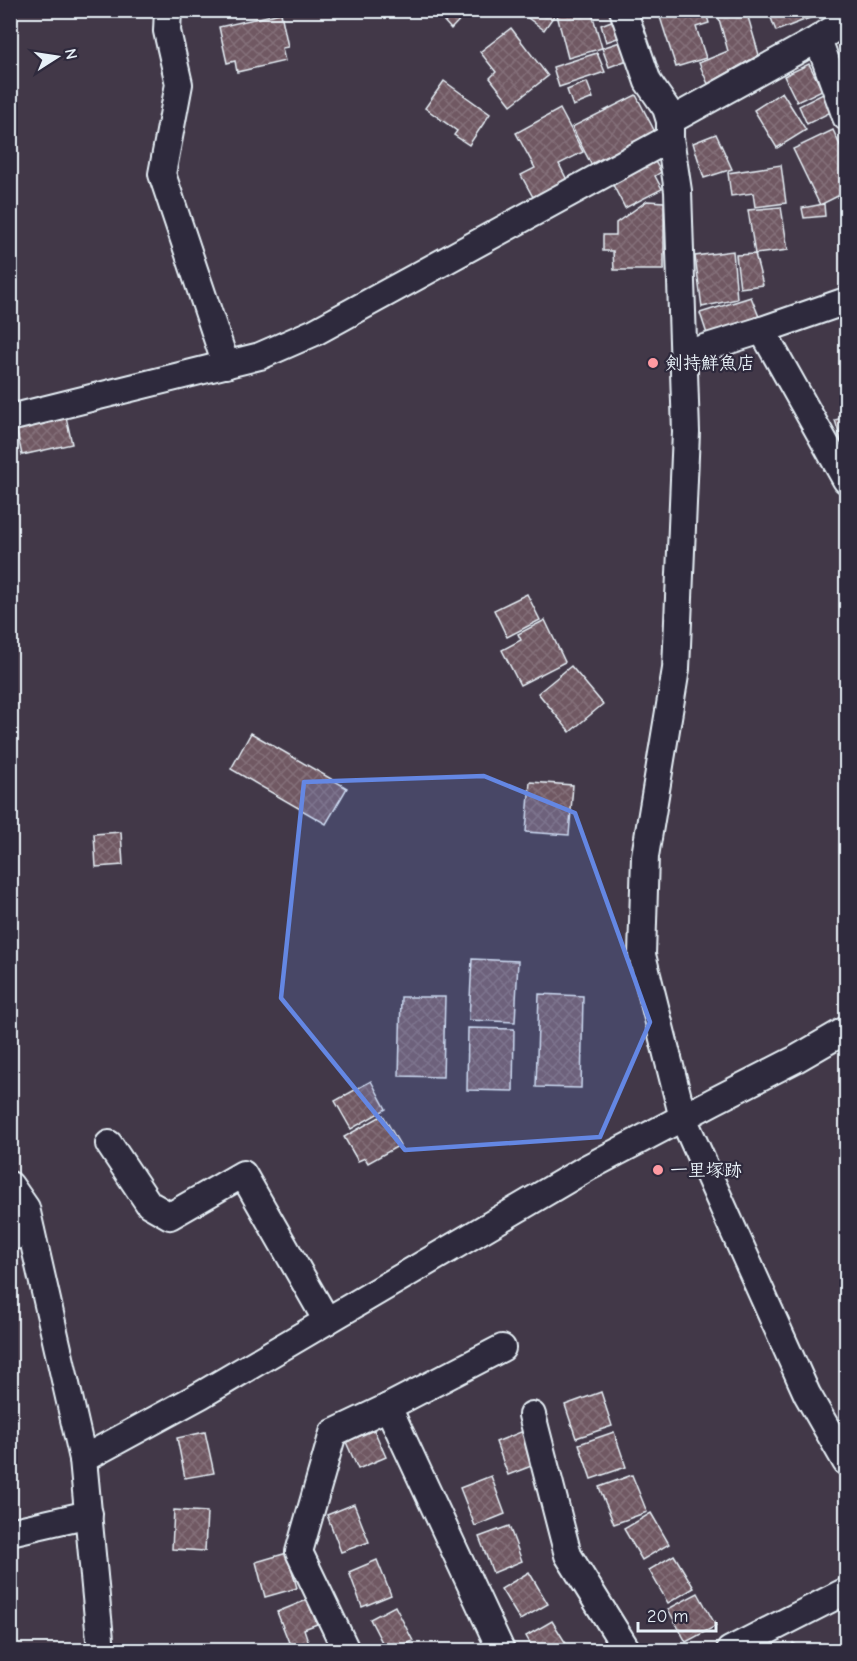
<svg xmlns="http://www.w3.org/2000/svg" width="857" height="1661" font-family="'Comic Neue','Klee One',sans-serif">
<defs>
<pattern id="building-cross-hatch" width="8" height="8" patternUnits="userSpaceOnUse" patternTransform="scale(1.5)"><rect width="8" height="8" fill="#6f5862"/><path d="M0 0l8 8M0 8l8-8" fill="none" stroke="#847079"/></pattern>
</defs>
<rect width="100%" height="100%" fill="#423848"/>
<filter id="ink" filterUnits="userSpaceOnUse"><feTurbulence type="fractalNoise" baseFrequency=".0167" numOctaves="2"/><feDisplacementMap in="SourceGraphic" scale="12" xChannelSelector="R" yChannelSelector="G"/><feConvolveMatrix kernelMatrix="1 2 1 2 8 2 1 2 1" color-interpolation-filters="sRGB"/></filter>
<g filter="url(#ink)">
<g fill="url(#building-cross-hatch)" stroke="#e8f1f8" stroke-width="1.5">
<polygon points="434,10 469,10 451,29"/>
<polygon points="527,10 558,10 544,30 524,15"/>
<polygon points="591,10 602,48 568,58 557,15 570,10"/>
<polygon points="670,10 705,10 709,23 696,27 706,58 676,67 659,14"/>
<polygon points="727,10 746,10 759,55 708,84 699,63 728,51 717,12"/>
<polygon points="768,10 813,10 815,16 776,31"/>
<polygon points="281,13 288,47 282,48 285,61 237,72 235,61 227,63 219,27"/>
<polygon points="619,18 626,35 606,42 601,25"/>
<polygon points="511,28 548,76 511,105 490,78 496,72 480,52"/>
<polygon points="623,41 630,59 609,67 602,48"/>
<polygon points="597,53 605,72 559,87 553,67"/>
<polygon points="809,64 822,90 797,102 784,76"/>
<polygon points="444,81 490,114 469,145 454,135 457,131 425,108"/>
<polygon points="587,82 593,98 573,106 567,90"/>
<polygon points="782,92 806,130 777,148 754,110"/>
<polygon points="823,94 831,112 807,124 799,106"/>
<polygon points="636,95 655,132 591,164 572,127"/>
<polygon points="560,109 583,152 559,164 567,180 533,197 521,175 535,168 516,133"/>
<polygon points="833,130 846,158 846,192 820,205 793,149"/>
<polygon points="716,134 732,169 704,178 693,143"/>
<polygon points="652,156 661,172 655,176 662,189 625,208 610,179"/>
<polygon points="781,165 786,203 755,207 753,193 731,196 728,173"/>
<polygon points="647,201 664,202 664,270 614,270 613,251 603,251 603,235 616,235 616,223"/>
<polygon points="824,204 825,216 804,218 802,208"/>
<polygon points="781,207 788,250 755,254 748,210"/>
<polygon points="733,251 737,299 702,307 695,256"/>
<polygon points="755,254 763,285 740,288 736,255"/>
<polygon points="751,297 762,324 709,340 700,313"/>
<polygon points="66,417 72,444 22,455 16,428"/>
<polygon points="846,417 846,456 835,420"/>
<polygon points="527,594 540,620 507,637 494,610"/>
<polygon points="545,620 565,662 520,685 502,650 521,640 518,634"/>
<polygon points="571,666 603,704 570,732 538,693"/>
<polygon points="251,733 347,788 326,824 231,769"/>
<polygon points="530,782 573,785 569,835 526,832"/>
<polygon points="121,832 123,865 96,867 94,834"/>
<polygon points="472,959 518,961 515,1022 469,1020"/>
<polygon points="539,994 583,996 581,1088 536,1087"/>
<polygon points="401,997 445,997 443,1077 399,1076"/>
<polygon points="468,1028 514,1029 513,1091 467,1090"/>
<polygon points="371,1081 386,1109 351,1129 335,1101"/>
<polygon points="383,1115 400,1145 368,1163 365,1158 358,1161 344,1137"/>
<polygon points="601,1392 612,1426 576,1438 565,1405"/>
<polygon points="374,1430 386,1457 358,1469 346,1442"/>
<polygon points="526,1430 539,1463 508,1475 496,1442"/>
<polygon points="205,1432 214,1473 185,1478 177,1438"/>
<polygon points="614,1432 626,1467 591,1479 579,1444"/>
<polygon points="632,1475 647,1512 614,1524 599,1487"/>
<polygon points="491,1476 505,1514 475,1526 460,1488"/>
<polygon points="354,1504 369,1542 341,1552 327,1515"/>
<polygon points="174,1510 207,1512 205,1551 172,1549"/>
<polygon points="651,1513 669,1544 642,1560 624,1529"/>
<polygon points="509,1526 522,1561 493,1573 479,1537"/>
<polygon points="287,1553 297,1588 265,1597 256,1562"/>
<polygon points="674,1555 694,1588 668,1603 649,1570"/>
<polygon points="377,1560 391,1595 362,1607 349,1572"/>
<polygon points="529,1572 548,1604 520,1620 501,1589"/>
<polygon points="698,1593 716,1626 686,1642 668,1609"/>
<polygon points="307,1600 317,1624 304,1629 309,1644 292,1650 277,1612"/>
<polygon points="395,1606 413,1641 394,1650 386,1650 370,1619"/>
<polygon points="552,1621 570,1650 534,1650 526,1636"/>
<polygon points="793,1643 804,1650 780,1650 783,1646 789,1649"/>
</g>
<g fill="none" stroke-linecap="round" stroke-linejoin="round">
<defs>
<g id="minor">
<polyline points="168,10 167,31 179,84 162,174 226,365"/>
<polyline points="623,10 648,82 666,108 670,121 818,39 846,21"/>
<polyline points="818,39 846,117"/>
<polyline points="670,121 670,138 678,191 686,432 676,669 645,856 642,955 683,1118 807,1394 846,1462"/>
<polyline points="762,330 846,301"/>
<polyline points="685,354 762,330 846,480"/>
<polyline points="10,418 260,356 315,332 670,138"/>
<polyline points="109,1144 149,1204 170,1216 243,1174 327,1321"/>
<polyline points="10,1185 26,1208 83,1459 101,1650"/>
<polyline points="10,1237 31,1232"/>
<polyline points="388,1407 501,1650"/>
<polyline points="532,1415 568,1555 627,1650"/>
<polyline points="83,1459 201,1395 587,1168 714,1101 796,1059 846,1030"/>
<polyline points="10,1532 89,1514"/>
<polyline points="346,1650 299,1552 333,1433 388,1407 502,1348"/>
<polyline points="730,1650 846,1591"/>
</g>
</defs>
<use href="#minor" stroke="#e8f1f8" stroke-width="30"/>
<use href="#minor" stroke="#2f2a3d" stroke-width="26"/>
</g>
</g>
<path fill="#6487e3" fill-opacity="0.2" stroke="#6487e3" stroke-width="4.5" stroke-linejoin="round" d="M484,776L575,813L650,1022L600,1137L405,1150L281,998L304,782Z"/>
<g fill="#ff9aa2" stroke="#2f2a3d" stroke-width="2">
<circle cx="653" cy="363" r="6"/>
<circle cx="658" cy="1170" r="6"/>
</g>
<g text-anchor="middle" stroke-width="4.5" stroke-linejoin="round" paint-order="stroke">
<g font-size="18" font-weight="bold" fill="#e8f1f8" stroke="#2f2a3d" text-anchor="start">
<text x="665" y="369">剣持鮮魚店</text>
<text x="670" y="1176">一里塚跡</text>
</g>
</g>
<rect width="857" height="1661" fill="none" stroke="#2f2a3d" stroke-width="36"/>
<rect x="18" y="18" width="821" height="1625" fill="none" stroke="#e8f1f8" stroke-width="2" filter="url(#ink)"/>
<g transform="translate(57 57) rotate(78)" stroke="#2f2a3d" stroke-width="4.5" paint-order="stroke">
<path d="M0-4.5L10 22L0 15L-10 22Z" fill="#e8f1f8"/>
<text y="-9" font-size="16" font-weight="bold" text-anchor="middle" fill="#e8f1f8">N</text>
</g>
<path d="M638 1622v9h78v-9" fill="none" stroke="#e8f1f8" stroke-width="3"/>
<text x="647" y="1622" font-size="18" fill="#e8f1f8" stroke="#2f2a3d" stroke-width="4.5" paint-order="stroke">20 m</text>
</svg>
